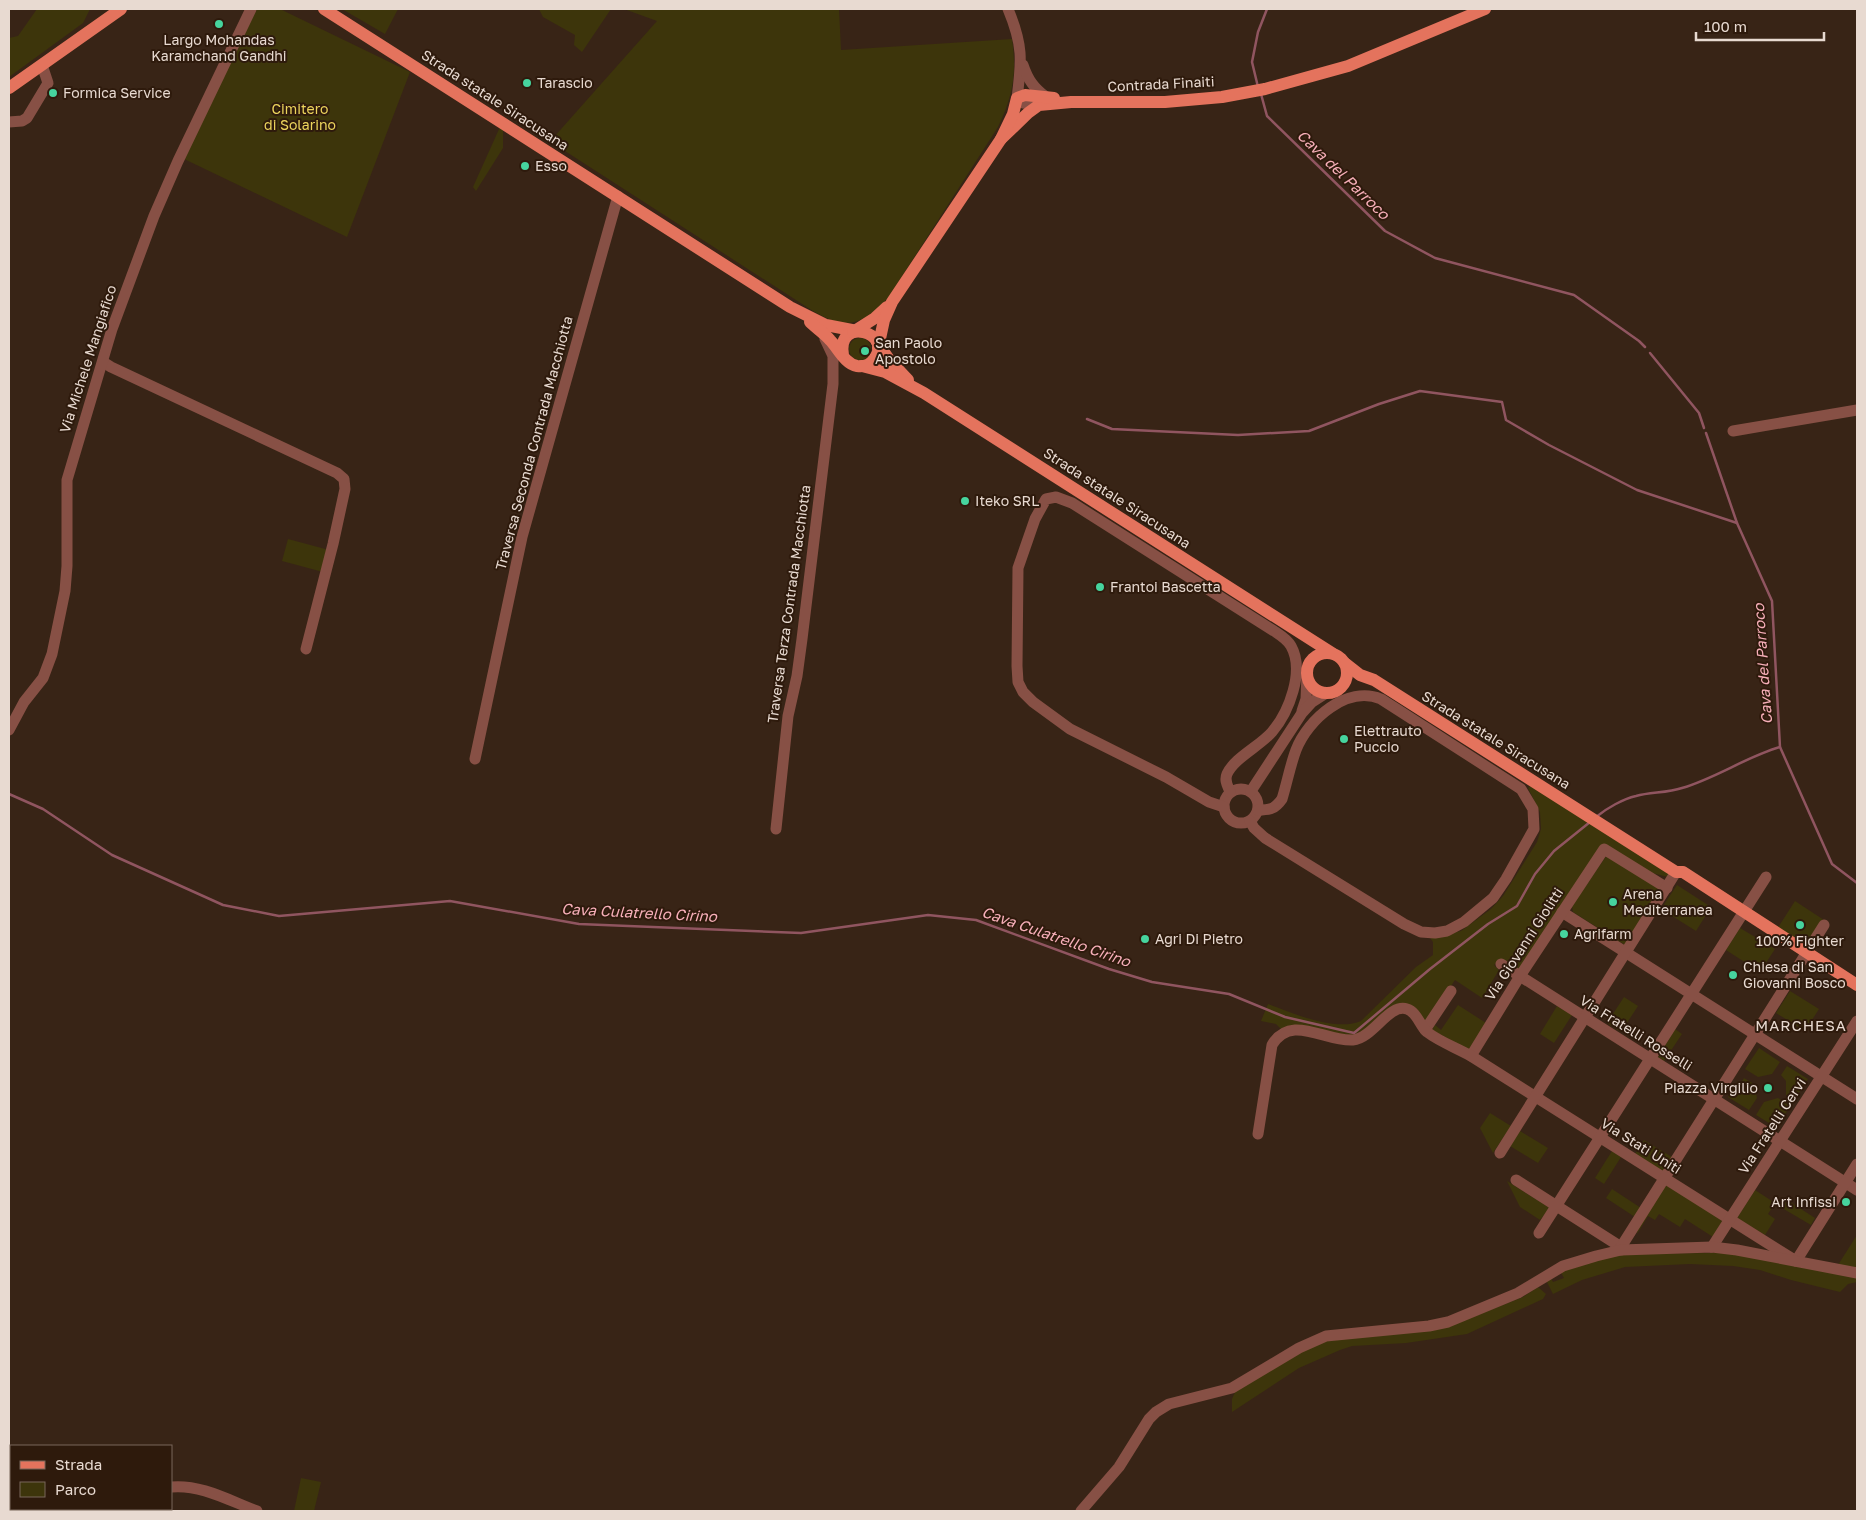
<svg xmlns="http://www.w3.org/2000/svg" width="1866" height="1520" font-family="'Golos Text',sans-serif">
<rect width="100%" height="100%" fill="#382416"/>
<g fill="#3d350b">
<polygon points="37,9 90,9 83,23 9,77 9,38 18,36"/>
<polygon points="257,9 280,9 410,72 347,237 182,158"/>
<polygon points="342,9 398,9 385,34"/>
<polygon points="539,9 611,9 582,52 574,45 575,35 543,17"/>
<path d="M624,9H839L841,50L1012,39C1017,73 1013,96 998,127L888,298C862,325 847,331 813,311L551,142L554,137L657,21Z"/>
<polygon points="500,127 503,129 503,148 476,191 473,187"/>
<circle cx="860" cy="349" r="11"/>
<polygon points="288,539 329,550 323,572 282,561"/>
<path d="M1531,785L1671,873L1668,877L1652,873L1603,845L1520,971L1498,962L1494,965L1499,970L1482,998L1455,980L1425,1025L1411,1007L1357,1036L1281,1029L1276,1024L1261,1021L1268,1004C1292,1013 1336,1032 1361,1021L1416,967L1433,955V942L1430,938L1461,931L1491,909L1503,896L1537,842L1541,829L1540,812L1528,788Z"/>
<polygon points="1607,855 1661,889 1625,945 1573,912 1572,906"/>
<polygon points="1677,885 1711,907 1696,931 1661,909"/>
<polygon points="1795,901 1824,920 1804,947 1801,939 1799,938 1794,940 1777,929"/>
<polygon points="1740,928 1775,949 1760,972 1726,950"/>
<polygon points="1790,991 1819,1009 1805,1031 1776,1013"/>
<polygon points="1624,997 1638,1006 1621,1032 1607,1023"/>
<polygon points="1458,1005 1486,1023 1469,1050 1432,1030 1435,1025 1441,1030"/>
<polygon points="1557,1006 1572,1015 1554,1043 1540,1034"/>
<polygon points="1675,1029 1682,1034 1664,1061 1658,1057"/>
<polygon points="1759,1048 1780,1062 1772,1074 1758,1077 1745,1069"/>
<polygon points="1787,1066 1808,1079 1794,1100 1786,1095 1786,1081 1781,1075"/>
<polygon points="1744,1078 1754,1084 1757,1098 1749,1110 1728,1097 1738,1081 1741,1083"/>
<polygon points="1778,1098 1790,1106 1777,1128 1756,1115 1764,1102"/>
<polygon points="1490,1113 1511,1126 1493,1153 1480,1128"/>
<polygon points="1520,1131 1548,1148 1538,1163 1510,1146"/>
<polygon points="1644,1140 1672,1157 1663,1172 1635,1154"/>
<polygon points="1612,1151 1621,1157 1604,1184 1595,1178"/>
<polygon points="1507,1181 1550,1208 1540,1220 1520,1207"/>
<polygon points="1666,1185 1723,1220 1713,1237 1685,1219 1680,1227 1659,1214 1655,1220 1648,1216 1637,1234 1638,1228"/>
<polygon points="1612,1189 1641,1208 1635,1217 1606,1198"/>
<polygon points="1755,1190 1775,1203 1768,1214 1775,1219 1765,1235 1737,1218"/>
<polygon points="1787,1200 1815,1218 1811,1225 1782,1208"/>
<polygon points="1857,1235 1857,1269 1838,1265"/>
<polygon points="1708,1253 1738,1253 1857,1276 1857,1282 1848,1284 1840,1292 1791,1280 1760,1270 1733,1266 1690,1264 1625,1267 1582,1280 1553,1294 1546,1280 1550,1277 1553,1282 1564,1278 1560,1271 1618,1254"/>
<polygon points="1538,1287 1546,1294 1543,1299 1467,1334 1406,1343 1352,1346 1340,1350 1299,1368 1232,1412 1232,1399 1236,1390 1318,1342 1450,1326 1523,1297"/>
<polygon points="301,1478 321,1482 314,1511 294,1511"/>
</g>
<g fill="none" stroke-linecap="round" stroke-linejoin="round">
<g stroke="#905560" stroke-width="2.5">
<polyline points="1258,87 1252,62 1258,32 1267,9"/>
<polyline points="1261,94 1267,116 1385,231 1435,258 1574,295 1639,341 1645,347"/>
<polyline points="1650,353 1699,413 1704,428"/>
<polyline points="1087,419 1112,429 1238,435 1309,431 1379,404 1420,391 1502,402 1506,420 1549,445 1637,490 1737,523"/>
<polyline points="1706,433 1737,523 1772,601 1780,747 1832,864 1857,883"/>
<polyline points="9,794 43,809 112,855 223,905 279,916 450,901 579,924 801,933 928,915 976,920 1109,969 1152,982 1229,994 1285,1017 1354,1033 1430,969 1488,924 1517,906 1535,874 1554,851 1590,822"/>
<path d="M1596,817C1607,808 1623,799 1636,796C1651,792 1667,793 1682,788C1716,778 1746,757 1780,747"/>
</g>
<g stroke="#875045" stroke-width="11">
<path d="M1008,9C1023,45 1022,60 1017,98L1023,103L1039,105"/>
<path d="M1023,65C1028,80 1034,88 1046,97"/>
<polyline points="9,122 22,121 27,118 48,83 42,65"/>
<polyline points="103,362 111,367 337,473 344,479 345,489 333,544 306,649"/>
<polyline points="1733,431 1857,410"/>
<polyline points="1302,711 1306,699 1307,674"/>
<polyline points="9,730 24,702 43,678 52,654 65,591 67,566 67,480 112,329 154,216 178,161 251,9"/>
<polyline points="475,759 522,537 618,196"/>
<circle cx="1241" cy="806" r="17"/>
<polyline points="1251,791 1302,713 1312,702 1326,693"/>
<path d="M1224,807L1209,802L1166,777L1070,729L1033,702L1023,692L1018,682L1017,666L1018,568L1035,519L1046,499L1056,497L1072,503L1274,631C1280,635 1287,639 1291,646C1305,671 1289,712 1272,732C1260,746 1234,758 1227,774C1224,781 1228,786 1230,792"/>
<path d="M1250,821L1254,828L1265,838L1404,924L1421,932L1435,933L1447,931L1464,922L1493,898L1506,879L1534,829L1533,809L1521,789L1381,699C1347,685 1308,719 1296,750C1290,766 1287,783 1282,799C1275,809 1270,810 1258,810"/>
<polyline points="776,829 788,716 797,676 802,639 833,384 833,356 825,339"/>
<polyline points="1562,912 1857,1099"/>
<polyline points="1501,964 1857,1190"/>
<polyline points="1425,1030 1451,991"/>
<polyline points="1471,1056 1520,976 1604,849 1667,888"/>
<path d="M1258,1134L1272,1045C1291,1013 1325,1042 1353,1040C1373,1038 1389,1003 1407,1009C1417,1012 1420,1026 1427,1032C1440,1042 1457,1048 1471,1056L1796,1261L1857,1164"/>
<polyline points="1500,1153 1676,872"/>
<polyline points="1516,1180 1621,1247 1621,1250"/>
<polyline points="1539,1233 1766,877"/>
<polyline points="1621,1247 1824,925"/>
<polyline points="1712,1247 1857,1021"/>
<polyline points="9,1471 11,1472"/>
<path d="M171,1487C201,1484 230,1501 257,1511"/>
<polyline points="1081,1511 1119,1467 1149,1419 1156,1412 1169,1404 1232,1388 1299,1348 1326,1336 1429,1326 1448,1322 1518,1293 1563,1266 1596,1256 1621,1250 1712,1247 1737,1250 1857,1273"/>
</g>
<g stroke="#e4735d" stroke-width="12">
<polyline points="324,9 790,307 826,325 857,331"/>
<polyline points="9,88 121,9"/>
<polyline points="1001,139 1028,113 1039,105 1071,102 1165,102 1222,97 1265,89 1348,66 1485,9"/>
<path d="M810,322C816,328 824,333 830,340C838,348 845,364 857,366C864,367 870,365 874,359C895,333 836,315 843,355"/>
<polyline points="853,332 875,318 887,307"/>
<polyline points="877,342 890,361 908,380"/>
<polyline points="878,348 884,320 892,302 1001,139 1013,114 1017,98 1025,95 1054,98"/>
<polyline points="862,366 885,372 924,393 1332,653"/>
<circle cx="1327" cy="673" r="20"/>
<polyline points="1346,664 1360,675 1374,680 1676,872 1683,872 1857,985"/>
</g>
</g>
<g fill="#46d49e" stroke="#2e1a0c" stroke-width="2">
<circle cx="219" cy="24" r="5"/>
<circle cx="527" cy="83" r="5"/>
<circle cx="53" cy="93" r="5"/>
<circle cx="525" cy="166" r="5"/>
<circle cx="865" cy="351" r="5"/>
<circle cx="965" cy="501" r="5"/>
<circle cx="1100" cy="587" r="5"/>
<circle cx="1344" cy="739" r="5"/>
<circle cx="1613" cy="902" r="5"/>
<circle cx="1800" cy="925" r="5"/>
<circle cx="1564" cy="934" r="5"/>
<circle cx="1145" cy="939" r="5"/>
<circle cx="1733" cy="975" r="5"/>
<circle cx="1768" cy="1088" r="5"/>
<circle cx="1846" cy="1202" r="5"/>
</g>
<g text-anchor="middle" stroke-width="4" stroke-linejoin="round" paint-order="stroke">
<g font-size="14" fill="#e8dad1" stroke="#2e1a0c" text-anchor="start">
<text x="219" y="45" text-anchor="middle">Largo Mohandas<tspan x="219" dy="16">Karamchand Gandhi</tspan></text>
<text x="537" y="88">Tarascio</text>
<text x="63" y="98">Formica Service</text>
<text x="535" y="171">Esso</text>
<text x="875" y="348">San Paolo<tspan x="875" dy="16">Apostolo</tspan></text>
<text x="975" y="506">Iteko SRL</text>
<text x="1110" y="592">Frantoi Bascetta</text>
<text x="1354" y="736">Elettrauto<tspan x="1354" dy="16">Puccio</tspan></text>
<text x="1623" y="899">Arena<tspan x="1623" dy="16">Mediterranea</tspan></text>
<text x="1574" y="939">Agrifarm</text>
<text x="1155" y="944">Agri Di Pietro</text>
<text x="1800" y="946" text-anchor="middle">100% Fighter</text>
<text x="1743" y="972">Chiesa di San<tspan x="1743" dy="16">Giovanni Bosco</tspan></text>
<text x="1758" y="1093" text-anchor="end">Piazza Virgilio</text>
<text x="1836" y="1207" text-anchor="end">Art Infissi</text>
</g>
<g font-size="14" fill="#e8dad1" stroke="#2e1a0c">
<text transform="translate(1161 84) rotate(-3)" y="5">Contrada Finaiti</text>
<text transform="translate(495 100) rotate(33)" y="5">Strada statale Siracusana</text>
<text transform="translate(88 359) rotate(-72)" y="5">Via Michele Mangiafico</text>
<text transform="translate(534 443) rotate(-75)" y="5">Traversa Seconda Contrada Macchiotta</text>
<text transform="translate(1117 498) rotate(33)" y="5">Strada statale Siracusana</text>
<text transform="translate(789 604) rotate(-82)" y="5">Traversa Terza Contrada Macchiotta</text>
<text transform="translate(1496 740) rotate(32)" y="5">Strada statale Siracusana</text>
<text transform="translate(1524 944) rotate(-57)" y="5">Via Giovanni Giolitti</text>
<text transform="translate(1636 1033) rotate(32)" y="5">Via Fratelli Rosselli</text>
<text transform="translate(1772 1126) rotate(-57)" y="5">Via Fratelli Cervi</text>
<text transform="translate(1641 1146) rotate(32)" y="5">Via Stati Uniti</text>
</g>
<g font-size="14" fill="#ecd45c" stroke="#2e1a0c">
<text x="300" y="114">Cimitero<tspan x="300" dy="16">di Solarino</tspan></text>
</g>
<g font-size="15" font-style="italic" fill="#f7afb9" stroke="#2e1a0c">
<text transform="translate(1343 175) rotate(44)" y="5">Cava del Parroco</text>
<text transform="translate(1763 664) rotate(-94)" y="5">Cava del Parroco</text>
<text transform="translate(639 913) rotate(3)" y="5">Cava Culatrello Cirino</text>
<text transform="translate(1056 937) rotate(19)" y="5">Cava Culatrello Cirino</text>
</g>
<g font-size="15" letter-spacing="1" fill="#e8dad1" stroke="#2e1a0c">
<text x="1801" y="1031">MARCHESA</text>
</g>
</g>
<rect width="1866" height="1520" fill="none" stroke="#e8dad1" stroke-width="20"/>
<rect x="10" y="1445" width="162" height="65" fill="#2e1a0c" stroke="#78675b"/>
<rect x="20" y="1461" width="25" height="8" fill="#e4735d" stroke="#78675b"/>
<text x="55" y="1470" font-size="15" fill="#e8dad1">Strada</text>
<rect x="20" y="1482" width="25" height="15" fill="#3d350b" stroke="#78675b"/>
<text x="55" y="1495" font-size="15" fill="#e8dad1">Parco</text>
<path d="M1696 32v8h128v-8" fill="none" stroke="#e8dad1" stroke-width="2.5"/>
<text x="1704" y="32" font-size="15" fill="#e8dad1" stroke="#2e1a0c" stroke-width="4" paint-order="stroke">100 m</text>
</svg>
